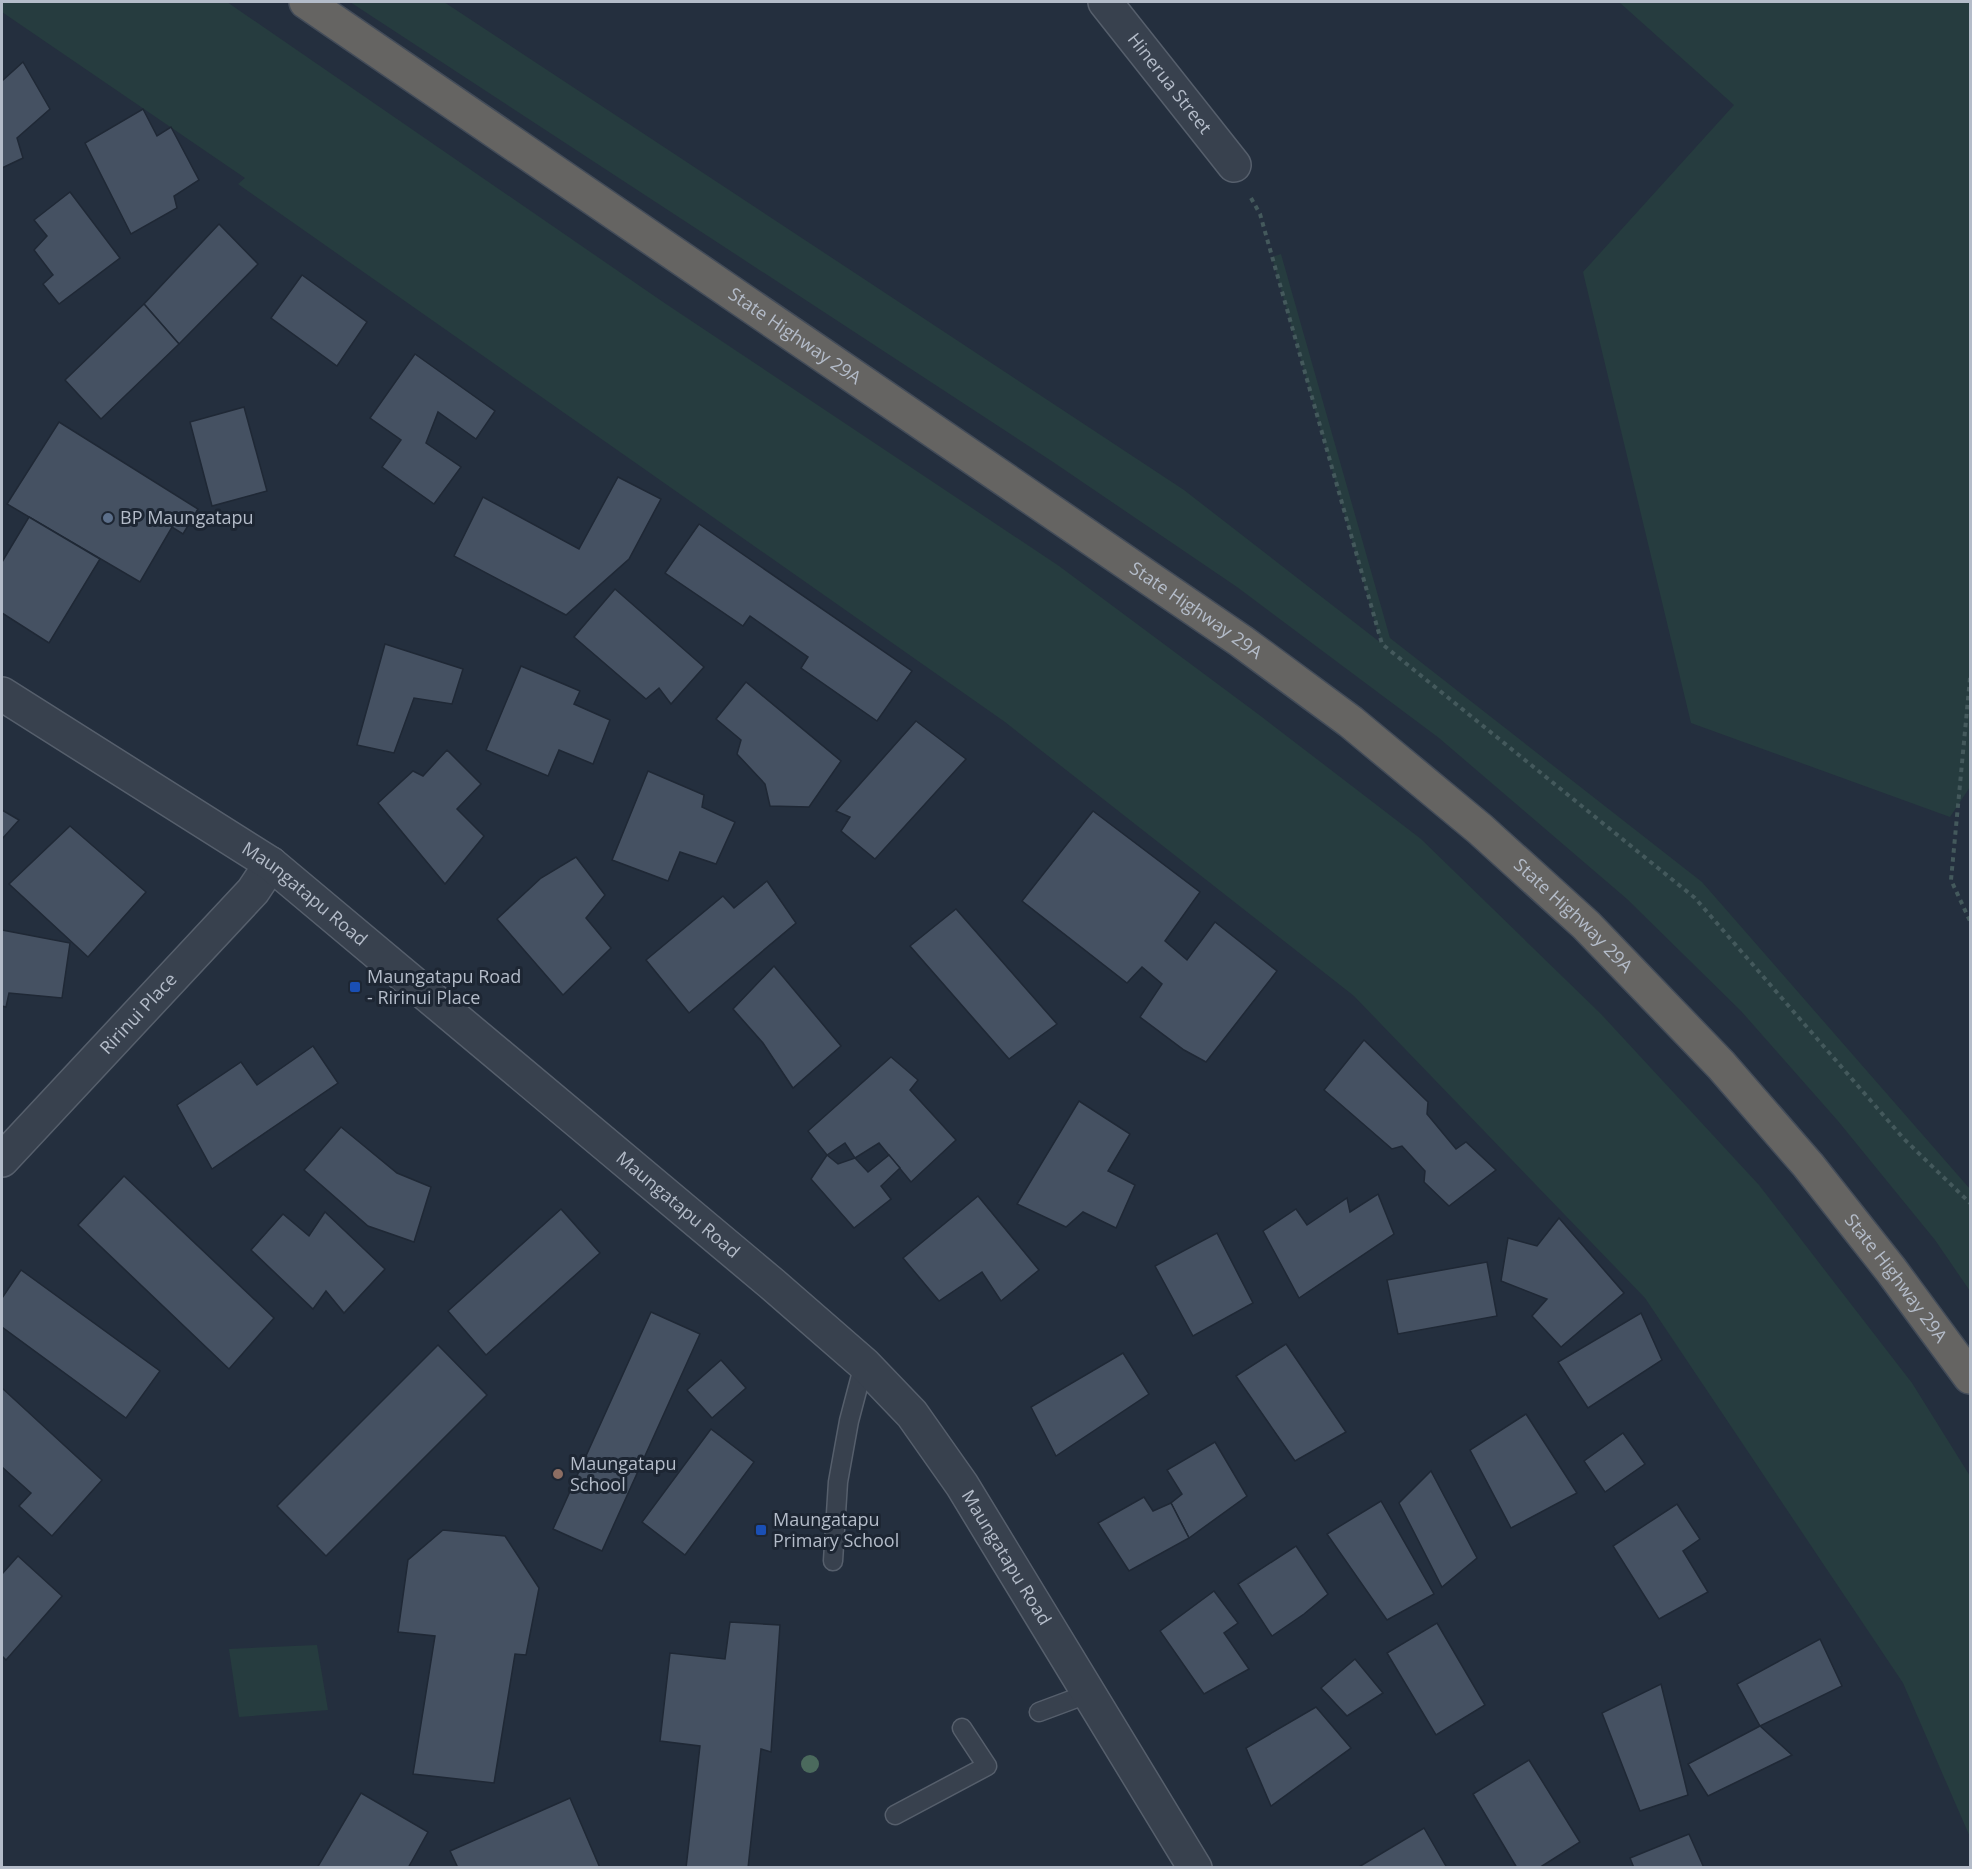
<svg xmlns="http://www.w3.org/2000/svg" width="1972" height="1869" font-family="'Open Sans',sans-serif">
<rect width="100%" height="100%" fill="#242f3e"/>
<g fill="#263c3f">
<polygon points="2,2 227,2 666,304 1059,566 1262,717 1421,839 1601,1014 1759,1185 1912,1383 1970,1476 1970,1837 1903,1683 1645,1298 1354,996 1005,722 238,184 245,178 2,12"/>
<polygon points="350,2 444,2 1184,490 1381,643 1272,257 1281,254 1390,638 1702,882 1970,1189 1970,1291 1935,1240 1838,1121 1741,1011 1627,899 1439,738 1237,587 1053,462"/>
<polygon points="1619,2 1970,2 1970,787 1950,817 1691,723 1583,272 1734,105"/>
<polygon points="317,1645 328,1710 239,1717 229,1649"/>
</g>
<g fill="#455162" stroke="#1f2835" stroke-width="1.5">
<polygon points="23,62 50,109 17,138 23,158 2,168 2,81"/>
<polygon points="143,109 157,136 171,127 199,180 174,196 177,208 131,234 85,143"/>
<polygon points="70,192 120,258 59,304 43,284 53,275 34,250 47,236 34,220"/>
<polygon points="219,224 258,264 179,344 144,304"/>
<polygon points="302,275 367,322 337,366 271,318"/>
<polygon points="144,304 179,344 101,419 65,380"/>
<polygon points="415,354 495,411 476,439 438,412 426,443 461,467 434,504 382,467 401,440 370,418"/>
<polygon points="244,407 267,491 212,506 190,422"/>
<polygon points="59,422 198,509 183,534 172,527 140,582 7,504"/>
<polygon points="618,477 661,499 629,559 566,615 454,556 483,497 579,549"/>
<polygon points="29,517 100,559 49,643 2,613 2,562"/>
<polygon points="699,524 912,671 877,721 801,668 808,657 750,616 743,626 665,573"/>
<polygon points="615,589 704,667 671,704 659,688 646,699 574,637"/>
<polygon points="385,644 463,669 452,704 414,698 394,753 357,745"/>
<polygon points="521,666 580,691 574,704 610,720 593,764 559,750 548,776 486,750"/>
<polygon points="746,682 841,761 809,807 770,806 765,784 737,754 741,740 716,719"/>
<polygon points="916,721 966,759 875,859 841,831 850,817 836,811"/>
<polygon points="447,750 481,784 457,809 484,836 445,884 378,803 413,771 423,776"/>
<polygon points="648,771 704,795 702,807 735,822 716,864 680,852 668,881 612,860"/>
<polygon points="2,810 19,820 2,839"/>
<polygon points="1093,811 1200,892 1165,941 1187,960 1215,922 1277,971 1206,1062 1184,1050 1140,1017 1162,984 1142,967 1127,983 1022,901"/>
<polygon points="70,826 146,892 88,957 9,884"/>
<polygon points="576,857 605,895 586,918 611,948 563,995 497,919 541,878"/>
<polygon points="767,881 796,923 689,1013 646,960 723,896 734,908"/>
<polygon points="956,909 1057,1024 1009,1059 910,946"/>
<polygon points="2,930 70,943 62,998 9,993 6,1007 2,1006"/>
<polygon points="774,966 841,1046 793,1088 763,1043 733,1009"/>
<polygon points="1364,1040 1428,1102 1427,1114 1456,1149 1466,1142 1496,1170 1449,1206 1424,1182 1425,1171 1402,1146 1392,1149 1324,1090"/>
<polygon points="313,1046 338,1083 212,1169 177,1105 241,1062 257,1085"/>
<polygon points="891,1057 918,1080 910,1090 956,1140 911,1182 879,1143 855,1158 845,1143 827,1155 808,1131"/>
<polygon points="1079,1101 1130,1134 1108,1171 1135,1185 1116,1228 1083,1212 1066,1227 1017,1204"/>
<polygon points="341,1127 397,1173 431,1187 414,1242 368,1226 304,1170"/>
<polygon points="827,1155 838,1164 855,1158 868,1172 889,1155 900,1168 881,1186 891,1199 854,1228 811,1179"/>
<polygon points="124,1176 274,1318 229,1369 78,1225"/>
<polygon points="1378,1194 1394,1234 1299,1298 1263,1231 1296,1209 1307,1225 1347,1198 1350,1212"/>
<polygon points="978,1196 1039,1270 1001,1301 982,1272 939,1301 903,1258"/>
<polygon points="561,1209 600,1253 486,1355 448,1311"/>
<polygon points="325,1212 385,1269 344,1313 326,1291 313,1309 251,1250 283,1214 309,1236"/>
<polygon points="1559,1218 1624,1293 1561,1347 1532,1316 1547,1299 1501,1281 1508,1238 1537,1246"/>
<polygon points="1217,1233 1253,1303 1193,1336 1155,1266"/>
<polygon points="1487,1262 1497,1316 1398,1334 1387,1280"/>
<polygon points="21,1270 160,1371 126,1418 2,1327 2,1298"/>
<polygon points="651,1312 700,1334 602,1551 553,1529"/>
<polygon points="1641,1313 1662,1360 1588,1408 1558,1362"/>
<polygon points="1286,1344 1346,1432 1295,1461 1236,1376"/>
<polygon points="438,1345 487,1395 326,1556 277,1506"/>
<polygon points="1123,1353 1149,1394 1056,1456 1031,1407"/>
<polygon points="721,1360 746,1388 712,1418 687,1390"/>
<polygon points="2,1388 102,1480 52,1536 19,1506 31,1493 2,1467"/>
<polygon points="1526,1414 1577,1493 1511,1528 1470,1450"/>
<polygon points="711,1429 754,1462 685,1555 642,1522"/>
<polygon points="1623,1433 1645,1464 1605,1492 1584,1461"/>
<polygon points="1215,1442 1247,1496 1189,1538 1171,1503 1182,1494 1167,1470"/>
<polygon points="1431,1471 1477,1558 1442,1587 1399,1503"/>
<polygon points="1144,1497 1153,1511 1171,1503 1189,1538 1129,1571 1098,1523"/>
<polygon points="1381,1501 1434,1594 1387,1620 1327,1534"/>
<polygon points="1677,1504 1700,1539 1683,1551 1708,1592 1659,1619 1613,1546"/>
<polygon points="443,1530 505,1536 539,1588 526,1655 515,1654 494,1783 413,1774 435,1636 398,1632 408,1560"/>
<polygon points="1296,1546 1328,1594 1304,1614 1272,1636 1238,1584"/>
<polygon points="18,1556 62,1596 6,1660 2,1656 2,1574"/>
<polygon points="1214,1591 1238,1623 1224,1633 1249,1669 1204,1694 1160,1631"/>
<polygon points="730,1622 780,1625 771,1752 761,1749 748,1868 686,1868 700,1746 660,1741 670,1653 725,1659"/>
<polygon points="1437,1623 1485,1705 1436,1735 1387,1653"/>
<polygon points="1820,1639 1842,1686 1760,1726 1737,1684"/>
<polygon points="1355,1659 1383,1693 1347,1716 1321,1688"/>
<polygon points="1661,1684 1688,1795 1640,1811 1602,1713"/>
<polygon points="1316,1707 1351,1748 1271,1806 1246,1748"/>
<polygon points="1760,1726 1792,1755 1708,1796 1688,1764"/>
<polygon points="1529,1760 1580,1842 1539,1868 1517,1868 1473,1794"/>
<polygon points="361,1793 428,1832 408,1868 317,1868"/>
<polygon points="570,1798 600,1868 458,1868 450,1851"/>
<polygon points="1424,1828 1447,1868 1357,1868"/>
<polygon points="1689,1834 1704,1868 1634,1868 1630,1858"/>
</g>
<g fill="none" stroke-linecap="round" stroke-linejoin="round">
<defs>
<g id="service">
<polyline points="833,1561 838,1482 849,1421 864,1364"/>
<polyline points="1039,1712 1090,1693"/>
<polyline points="895,1815 987,1766 962,1728"/>
</g>
<g id="minor">
<path id="s1" d="M1105,2L1234,165"/>
<path id="s2" d="M2,1160L253,891L271,864"/>
</g>
<g id="tertiary">
<path id="s3" d="M2,694L271,864L771,1283L864,1364L912,1414L962,1485L1195,1868"/>
</g>
<g id="trunk">
<path id="s4" d="M306,2L1241,641L1351,722L1480,829L1586,925L1721,1065L1808,1165L1891,1270L1970,1377"/>
</g>
</defs>
<use href="#service" stroke="#565f6c" stroke-width="21"/>
<use href="#minor" stroke="#565f6c" stroke-width="36"/>
<use href="#tertiary" stroke="#565f6c" stroke-width="36"/>
<use href="#trunk" stroke="#434c59" stroke-width="36"/>
<g stroke="#44595c" stroke-width="4" stroke-dasharray="4.5 4.5" stroke-linecap="butt">
<polyline points="1251,198 1260,214 1382,644 1695,898 1904,1139 1970,1203"/>
<polyline points="1970,678 1951,880 1970,921"/>
</g>
<use href="#service" stroke="#38414e" stroke-width="18"/>
<use href="#minor" stroke="#38414e" stroke-width="33"/>
<use href="#tertiary" stroke="#38414e" stroke-width="33"/>
<use href="#trunk" stroke="#656462" stroke-width="33"/>
</g>
<circle fill="#4b6a5d" cx="810" cy="1764" r="9"/>
<circle fill="#5c6f8a" stroke="#1d2633" stroke-width="2" cx="108" cy="518" r="6"/>
<g fill="#1a4fb4" stroke="#1d2633" stroke-width="2">
<rect x="349" y="981" width="12" height="12" rx="3"/>
<rect x="755" y="1524" width="12" height="12" rx="3"/>
</g>
<circle fill="#8d6e63" stroke="#1d2633" stroke-width="2" cx="558" cy="1474" r="6"/>
<g text-anchor="middle" stroke-width="6" stroke-linejoin="round" paint-order="stroke">
<g font-size="18" fill="#b4bcc9" stroke="#1d2633">
<text dy="6" stroke="none"><textPath href="#s1" startOffset="104">Hinerua Street</textPath></text>
<text dy="6" stroke="none"><textPath href="#s4" startOffset="592">State Highway 29A</textPath></text>
<text dy="6" stroke="none"><textPath href="#s4" startOffset="1078">State Highway 29A</textPath></text>
<text dy="6" stroke="none"><textPath href="#s3" startOffset="363">Maungatapu Road</textPath></text>
<text dy="6" stroke="none"><textPath href="#s4" startOffset="1564">State Highway 29A</textPath></text>
<text dy="6" stroke="none"><textPath href="#s2" startOffset="200">Ririnui Place</textPath></text>
<text dy="6" stroke="none"><textPath href="#s3" startOffset="849">Maungatapu Road</textPath></text>
<text dy="6" stroke="none"><textPath href="#s4" startOffset="2050">State Highway 29A</textPath></text>
<text dy="6" stroke="none"><textPath href="#s3" startOffset="1335">Maungatapu Road</textPath></text>
</g>
<g font-size="18" fill="#b4bcc9" stroke="#1d2633" text-anchor="start">
<text x="120" y="524">BP Maungatapu</text>
<text x="367" y="983">Maungatapu Road<tspan x="367" dy="21">- Ririnui Place</tspan></text>
<text x="570" y="1470">Maungatapu<tspan x="570" dy="21">School</tspan></text>
<text x="773" y="1526">Maungatapu<tspan x="773" dy="21">Primary School</tspan></text>
</g>
</g>
<rect width="1972" height="1869" fill="none" stroke="#b4bcc9" stroke-width="6"/>
</svg>
